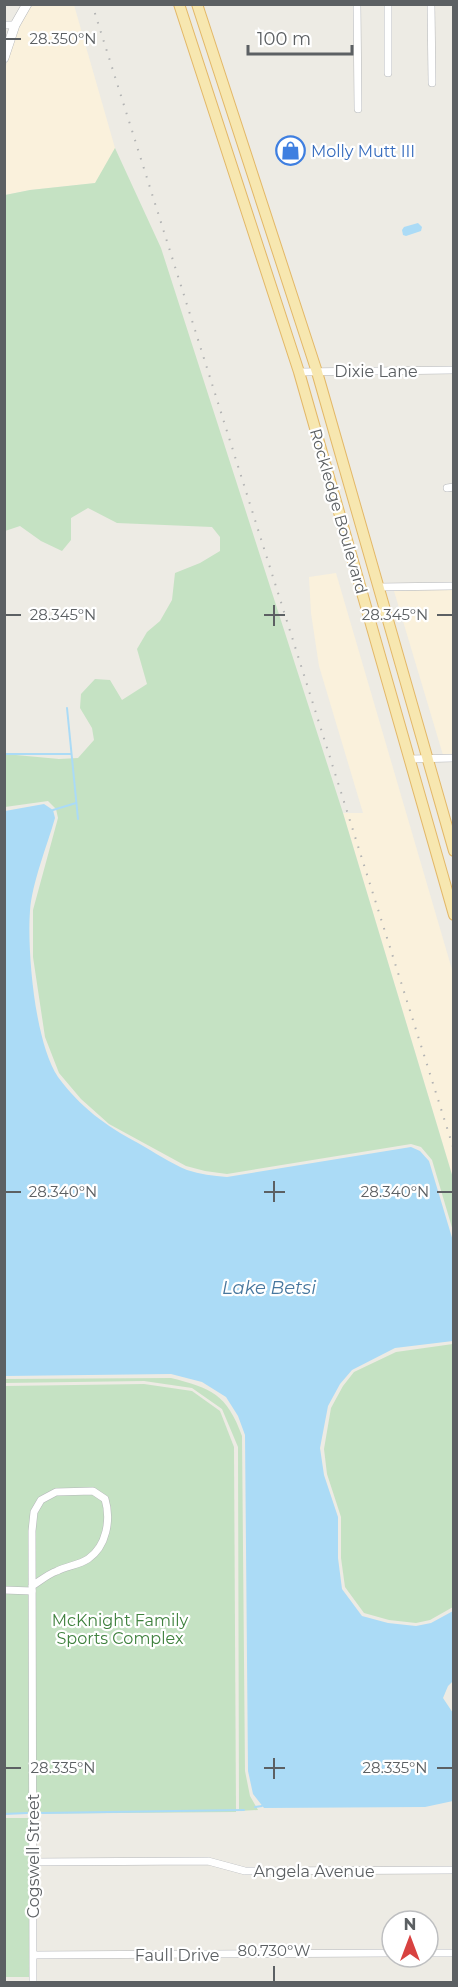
<svg xmlns="http://www.w3.org/2000/svg" width="458" height="1987" font-family="Montserrat,sans-serif">
<rect width="100%" height="100%" fill="#edebe4"/>
<g fill="#faf1dc">
<polygon points="34,5 74,5 115,148 96,183 30,190 5,195 5,69 19,26 28,9"/>
<polygon points="336,573 453,973 453,1178 343,813 363,813 319,666 311,613 309,577"/>
<polygon points="453,590 453,754 443,755 394,591"/>
</g>
<g fill="#c5e2c3">
<polygon points="115,148 161,248 343,813 453,1178 453,1231 432,1160 421,1147 411,1144 227,1174 205,1171 186,1166 109,1124 81,1099 59,1073 45,1037 33,957 33,910 58,818 56,809 48,801 5,807 5,754 59,759 78,758 94,740 92,728 80,708 81,694 95,679 110,680 122,700 147,684 137,649 147,632 160,621 172,600 175,573 200,563 220,551 220,537 212,527 117,523 88,508 71,518 71,540 62,551 41,541 20,526 5,531 5,195 30,190 95,183"/>
<polygon points="453,1344 453,1607 430,1620 416,1623 389,1620 364,1613 345,1587 341,1558 341,1517 327,1474 324,1449 331,1408 343,1386 354,1372 396,1352"/>
<path d="M171,1378C211,1388 227,1394 242,1436L245,1771L250,1796L258,1810L239,1811L238,1447L222,1409L192,1388L144,1381L4,1383L5,1379Z"/>
<polygon points="144,1384 192,1391 220,1411 234,1447 236,1812 5,1814 5,1386"/>
<polygon points="4,1818 29,1818 30,1977 5,1977"/>
</g>
<g fill="#abdbf6">
<polygon points="418,223 422,227 421,231 406,236 403,235 402,230 404,227"/>
<path d="M44,804L53,810L55,818C47,846 32,883 30,911C27,952 35,1043 58,1077C80,1107 106,1126 138,1143C154,1152 170,1163 187,1170C200,1174 213,1176 227,1177L411,1147L420,1151L429,1161L453,1241V1341L395,1348L352,1370L340,1384L328,1406L320,1448L324,1475L338,1517V1558L342,1589L362,1616L388,1623L416,1626L431,1623L453,1611V1681L448,1686L443,1698L453,1713V1801L425,1807L264,1808L253,1794L248,1771L245,1435L238,1416L226,1397L202,1382L171,1374L5,1376V811Z"/>
</g>
<g fill="none" stroke-linecap="round" stroke-linejoin="round">
<g stroke="#abdbf6" stroke-width="2">
<polyline points="67,708 78,819"/>
<polyline points="4,754 71,754"/>
<polyline points="53,810 76,803"/>
<polyline points="255,1807 262,1806"/>
<polyline points="40,1813 244,1810"/>
<polyline points="4,1814 27,1813"/>
</g>
<defs>
<g id="minor">
<polyline points="357,4 358,109"/>
<polyline points="431,4 432,83"/>
<polyline points="4,25 15,25"/>
<polyline points="388,73 388,4"/>
<polyline points="299,372 454,370"/>
<polyline points="447,488 454,487"/>
<polyline points="379,587 454,586"/>
<polyline points="410,759 454,758"/>
<path d="M32,1586C40,1581 48,1574 57,1571C67,1566 79,1565 88,1559C107,1546 111,1519 105,1499L93,1491L56,1492L41,1500L34,1512L32,1531L33,1982"/>
<polyline points="4,1590 32,1591"/>
<polyline points="32,1862 208,1861 245,1871 454,1870"/>
<polyline points="428,1953 454,1953"/>
<polyline points="34,1955 392,1953"/>
</g>
<polyline id="tertiary" points="4,58 15,25 27,4"/>
<g id="primary">
<polyline points="179,4 299,372 454,915"/>
<polyline points="197,4 317,372 454,851"/>
</g>
</defs>
<use href="#minor" stroke="#b5b7ba" stroke-width="8"/>
<use href="#tertiary" stroke="#b5b7ba" stroke-width="10"/>
<use href="#primary" stroke="#e3b868" stroke-width="12"/>
<use href="#minor" stroke="#fff" stroke-width="7"/>
<use href="#tertiary" stroke="#fff" stroke-width="9"/>
<use href="#primary" stroke="#f7e7b0" stroke-width="10"/>
<polyline stroke="#b2b3b3" stroke-width="2" stroke-dasharray="1.5 8" stroke-linecap="butt" points="92,4 454,1150"/>
</g>
<path fill="none" stroke="#5c6063" stroke-width="2" d="M6,39H21M274,605V626M6,615H21M264,615H285M437,615H452M274,1181V1202M6,1192H21M264,1192H285M437,1192H452M274,1758V1779M6,1768H21M264,1768H285M437,1768H452M274,1966V1981"/>
<defs>
<symbol id="shop-ring" viewBox="-11 -11 22 22"><circle r="9.5" fill="#fff" stroke="#3f7fe0" stroke-width="1.5"/><path d="M-5-2.5h2.3a2.7 3.5 0 0 1 5.4 0H5L5.5 6h-11ZM-1.5-2.5h3a1.5 2.3 0 0 0-3 0Z" fill="#3f7fe0"/></symbol>
</defs>
<g fill-rule="evenodd">
<use href="#shop-ring" x="274" y="134" width="33" height="33"/>
</g>
<g text-anchor="middle" stroke-width="4.5" stroke-linejoin="round" paint-order="stroke">
<g font-size="16" fill="#366cbe" stroke="#fff" text-anchor="start">
<text x="311" y="157">Molly Mutt III</text>
</g>
<g font-size="16" fill="#5c6063" stroke="#fff">
<text x="376" y="377">Dixie Lane</text>
<text transform="translate(339 511) rotate(74)" y="6">Rockledge Boulevard</text>
<text transform="translate(33 1856) rotate(-90)" y="6">Cogswell Street</text>
<text x="314" y="1877">Angela Avenue</text>
<text x="177" y="1961">Faull Drive</text>
</g>
<g font-size="16" fill="#3f813e" stroke="#fff">
<text x="120" y="1626">McKnight Family<tspan x="120" dy="18">Sports Complex</tspan></text>
</g>
<g font-size="18" font-style="italic" fill="#47779e" stroke="#fff">
<text x="269" y="1294">Lake Betsi</text>
</g>
</g>
<g font-size="15" text-anchor="middle" fill="#5c6063" stroke="#fff" stroke-width="4.5" stroke-linejoin="round" paint-order="stroke">
<text x="63" y="44">28.350°N</text>
<text x="63" y="620">28.345°N</text>
<text x="395" y="620">28.345°N</text>
<text x="63" y="1197">28.340°N</text>
<text x="395" y="1197">28.340°N</text>
<text x="63" y="1773">28.335°N</text>
<text x="395" y="1773">28.335°N</text>
<text x="274" y="1956">80.730°W</text>
</g>
<rect width="458" height="1987" fill="none" stroke="#5c6063" stroke-width="12"/>
<g transform="translate(410 1939)"><circle r="28" fill="#ffffff" stroke="#bebfc1" stroke-width="1.5"/>
<path d="M0-4.5L10 22L0 15L-10 22Z" fill="#d84240"/>
<text y="-9" font-size="16" font-weight="bold" text-anchor="middle" fill="#5c6063">N</text>
</g>
<path d="M248 45v9h104v-9" fill="none" stroke="#5c6063" stroke-width="3"/>
<text x="257" y="45" font-size="18" fill="#5c6063" stroke="#ffffff" stroke-width="4.5" paint-order="stroke">100 m</text>
</svg>
